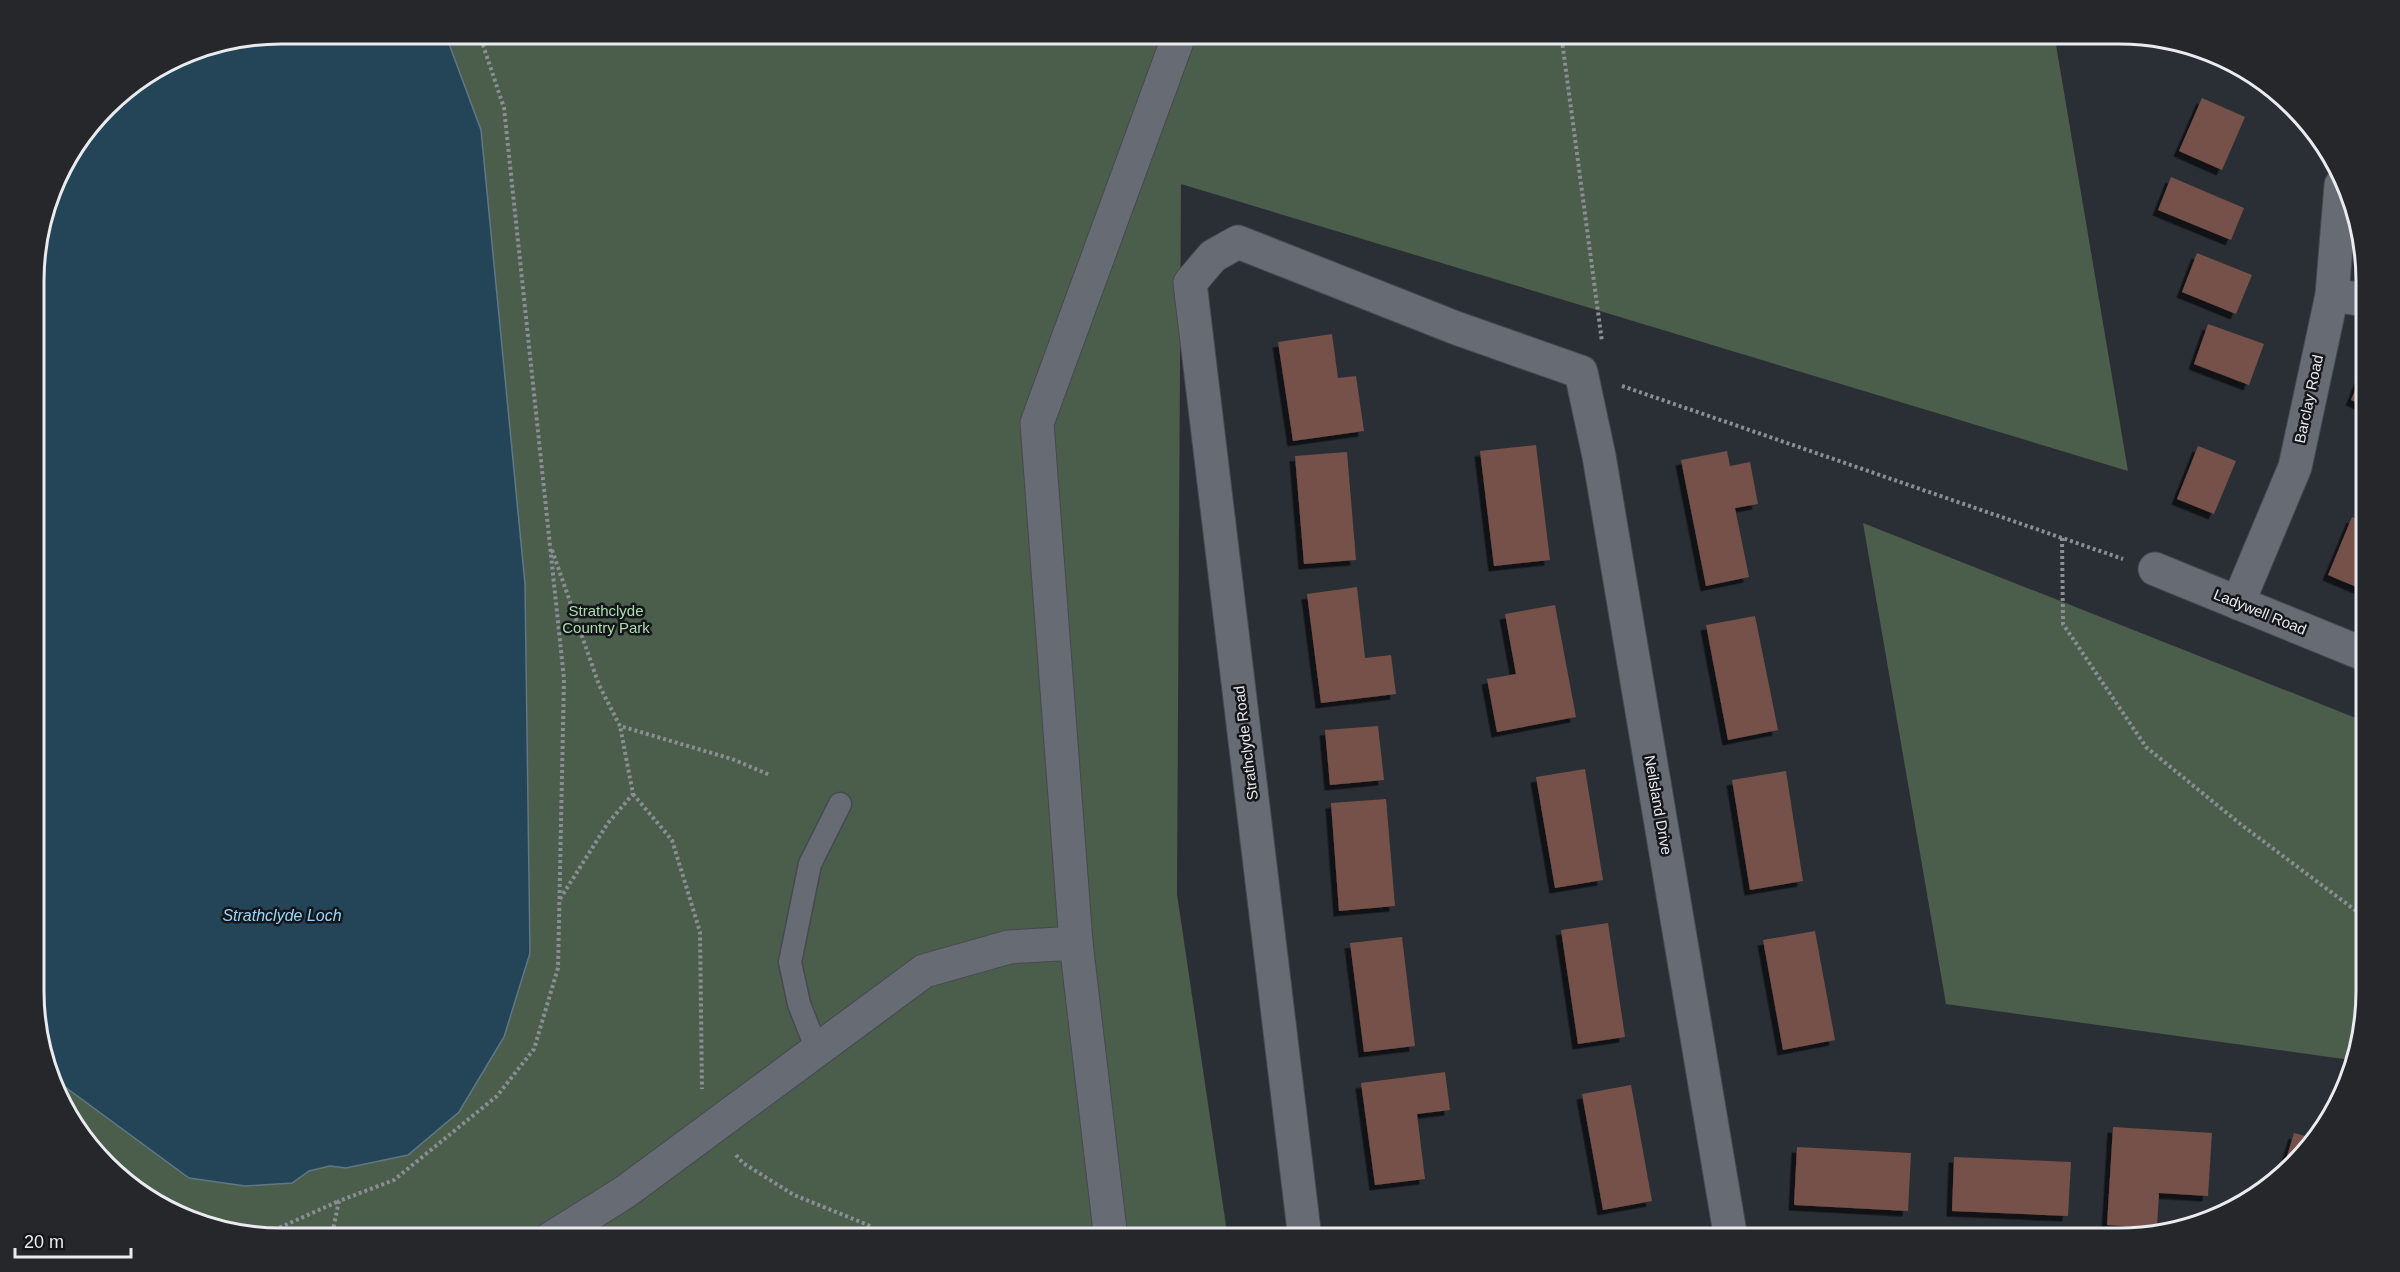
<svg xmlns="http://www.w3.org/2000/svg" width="2400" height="1272" font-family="Helvetica,sans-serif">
<defs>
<filter id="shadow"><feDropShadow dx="-5.5" dy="5.5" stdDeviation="0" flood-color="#0009"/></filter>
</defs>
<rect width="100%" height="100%" fill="#2a2e35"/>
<g fill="#4b5d4b">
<polygon points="281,33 2054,33 2128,471 1181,184 1177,894 1228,1239 280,1239 171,1213 118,1178 75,1129 35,1024 34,264 59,171 117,95 186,52"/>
<polygon points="1863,523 2366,722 2367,992 2351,1060 1946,1004"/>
</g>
<polygon fill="#244558" stroke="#5f7786" stroke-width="1.5" points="281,33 445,33 481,130 525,584 530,953 504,1037 459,1112 408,1155 346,1168 330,1166 309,1171 292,1183 245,1186 189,1178 57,1081 35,1024 34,264 59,171 117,95 186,52"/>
<g fill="#755148" filter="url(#shadow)">
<polygon points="2202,98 2245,117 2222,170 2179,151"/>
<polygon points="2171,177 2244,208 2231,240 2158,210"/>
<polygon points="2197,253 2252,275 2236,314 2182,292"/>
<polygon points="2208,324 2264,344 2249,385 2194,364"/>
<polygon points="1332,334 1338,378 1356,376 1364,431 1293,441 1278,342"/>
<polygon points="2365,366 2365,406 2351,400"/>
<polygon points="1536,445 1550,560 1494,566 1480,451"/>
<polygon points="2198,446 2236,461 2214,514 2177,499"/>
<polygon points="1727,451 1730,466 1750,462 1758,504 1735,508 1749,577 1706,586 1681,460"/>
<polygon points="1347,452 1356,560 1304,564 1295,456"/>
<polygon points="2352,517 2366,523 2366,591 2328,575"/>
<polygon points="1357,587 1365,658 1391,655 1396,694 1321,703 1307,594"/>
<polygon points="1555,605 1576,717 1497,732 1487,679 1516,674 1505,614"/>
<polygon points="1755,616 1778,730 1728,740 1706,625"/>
<polygon points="1378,726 1384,780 1330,785 1325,730"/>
<polygon points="1585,769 1603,880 1555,888 1536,777"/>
<polygon points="1786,771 1803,881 1750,890 1732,780"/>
<polygon points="1386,799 1395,906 1339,911 1331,803"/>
<polygon points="1608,923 1625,1037 1578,1044 1561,930"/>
<polygon points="1815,931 1835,1040 1783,1050 1763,940"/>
<polygon points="1402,937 1415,1046 1364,1052 1350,943"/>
<polygon points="1445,1072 1450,1110 1417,1114 1425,1179 1375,1185 1361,1083"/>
<polygon points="1631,1085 1652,1201 1603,1210 1582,1094"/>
<polygon points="2113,1127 2212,1133 2208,1196 2159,1193 2157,1228 2107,1225"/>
<polygon points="2294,1133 2316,1139 2305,1155 2281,1176"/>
<polygon points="1797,1147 1911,1153 1908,1211 1794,1205"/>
<polygon points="1954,1157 2071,1162 2068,1216 1952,1211"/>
</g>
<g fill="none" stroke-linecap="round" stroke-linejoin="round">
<defs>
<polyline id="lane" points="817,1050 799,1004 790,962 810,864 840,804"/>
<g id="street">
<polyline points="2332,295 2365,300"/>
<polyline points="2155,569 2366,655"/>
<polyline points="2238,603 2295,467 2332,295 2341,185"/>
<polyline points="550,1239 625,1192 924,971 1009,947 1076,943"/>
<polyline points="1111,1239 1076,943 1037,423 1180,33"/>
<polyline points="1305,1239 1190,283 1213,256 1238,242 1456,328 1581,372 1599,456 1731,1239"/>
</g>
</defs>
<use href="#lane" stroke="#464950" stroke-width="25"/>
<use href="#street" stroke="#464950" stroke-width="35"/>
<g stroke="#8b8e94" stroke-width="4" stroke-dasharray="3 3" stroke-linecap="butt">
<polyline points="1561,33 1602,342"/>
<polyline points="1622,386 2123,559"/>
<polyline points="2062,538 2063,624 2146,747 2239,823 2367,919"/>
<polyline points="552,550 599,685 620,726 732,759 770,775"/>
<polyline points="633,794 672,840 700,932 702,1089"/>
<polyline points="560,899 608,823 633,794 620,726"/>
<polyline points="736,1155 743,1163 794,1195 868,1225 886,1239"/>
<polyline points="263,1235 339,1201"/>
<polyline points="331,1239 339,1201 394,1180 497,1096 534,1049 558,968 564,679 504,108 479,33"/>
</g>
<use href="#lane" stroke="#676c74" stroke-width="22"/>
<use href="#street" stroke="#676c74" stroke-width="33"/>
</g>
<g text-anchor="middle" stroke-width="5" stroke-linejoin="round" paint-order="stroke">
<g font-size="15" fill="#e9ebf0" stroke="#141619">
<text transform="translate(2309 399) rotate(-78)" y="5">Barclay Road</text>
<text transform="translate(2260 612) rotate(22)" y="5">Ladywell Road</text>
<text transform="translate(1246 743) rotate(-97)" y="5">Strathclyde Road</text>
<text transform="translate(1658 805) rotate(80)" y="5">Neilsland Drive</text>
</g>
<g font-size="15" fill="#addeb0" stroke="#141619">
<text x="606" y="616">Strathclyde<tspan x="606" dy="17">Country Park</tspan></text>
</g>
<g font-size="16" font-style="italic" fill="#9ad7fc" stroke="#141619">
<text x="282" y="921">Strathclyde Loch</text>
</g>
</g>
<path d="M0 0H2400V1272H0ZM281 44H2119A237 237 0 0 1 2356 281V991A237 237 0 0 1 2119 1228H281A237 237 0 0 1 44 991V281A237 237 0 0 1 281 44Z" fill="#25272a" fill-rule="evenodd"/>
<path fill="none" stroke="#e9ebf0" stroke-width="3" d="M281 44H2119A237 237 0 0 1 2356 281V991A237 237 0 0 1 2119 1228H281A237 237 0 0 1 44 991V281A237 237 0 0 1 281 44Z"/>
<path d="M15 1248v9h116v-9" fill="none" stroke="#e9ebf0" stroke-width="3"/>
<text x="24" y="1248" font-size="18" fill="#e9ebf0" stroke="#141619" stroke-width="4.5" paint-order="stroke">20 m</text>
</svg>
